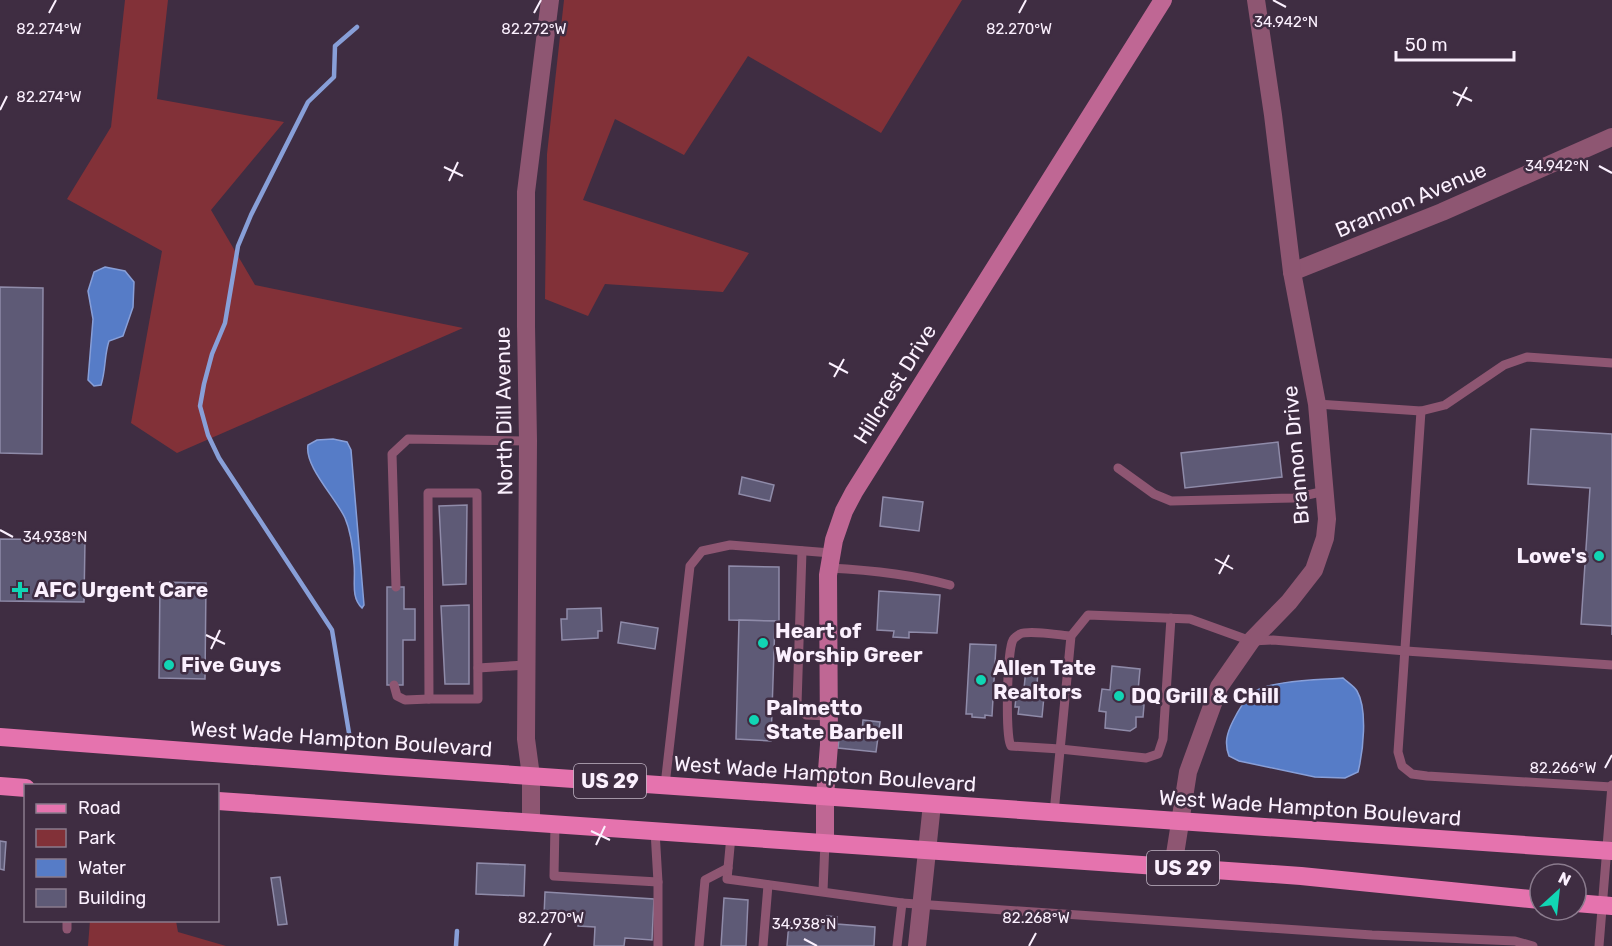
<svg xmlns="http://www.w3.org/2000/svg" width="1612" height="946" font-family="Rubik,sans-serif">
<rect width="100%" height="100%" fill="#3f2d42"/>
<g fill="#823138">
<polygon points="125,0 168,0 157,99 284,122 211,210 255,285 463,328 177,453 131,423 162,251 67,199 111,127"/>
<polygon points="564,0 962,0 881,133 748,56 684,155 615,119 583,200 749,253 723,292 605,284 588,316 545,299 547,154"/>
<polygon points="90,920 176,921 178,932 226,946 88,946"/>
</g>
<g fill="#567cc7" stroke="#889fd8" stroke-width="1.5">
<path d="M105,267L125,271L134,282L133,307L123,336L109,341C104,356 106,370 101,385L94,386L88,380L93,319L88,291L94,272Z"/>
<path d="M333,439L347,442L351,450L364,605L362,608C350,597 356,579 354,564C353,549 351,532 345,518C336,498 304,466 308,445L317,440Z"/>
<path d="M1343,678C1347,682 1354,686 1357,691C1368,710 1363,752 1358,772L1345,778L1315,777L1239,761L1229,756C1224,743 1227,733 1233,721C1238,711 1244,701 1251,694C1266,680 1322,680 1343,678Z"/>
</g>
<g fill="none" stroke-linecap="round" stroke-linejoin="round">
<g stroke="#889fd8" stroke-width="4.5">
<polyline points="349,733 332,630 219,458 208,435 200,406 204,384 212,354 225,323 238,246 251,215 308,102 334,77 335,46 357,27"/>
<polyline points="456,946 457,931"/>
</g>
</g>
<g fill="#5e5a76" stroke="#8f8ba9" stroke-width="1.5">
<polygon points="0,287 43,288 42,454 0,453"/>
<polygon points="1531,429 1612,434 1612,635 1612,626 1581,624 1590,488 1528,484"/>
<polygon points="1278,442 1282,477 1185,488 1181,453"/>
<polygon points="742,477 774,485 770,501 739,494"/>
<polygon points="883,497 923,502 919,531 880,526"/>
<polygon points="467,505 466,584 443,585 439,506"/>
<polygon points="0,539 85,540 84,602 0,601"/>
<polygon points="729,566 779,567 779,621 729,620"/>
<polygon points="160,582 206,583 205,679 159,678"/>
<polygon points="387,587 404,587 404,609 415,609 415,640 403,640 403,685 387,685"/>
<polygon points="879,591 940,595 937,633 909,632 909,638 893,637 894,631 877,630"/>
<polygon points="469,605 469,684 445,684 441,606"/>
<polygon points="601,608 602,631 598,631 598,638 562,640 561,619 567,619 567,609"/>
<polygon points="739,620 775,621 771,741 736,739"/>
<polygon points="621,622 658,628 655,649 618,643"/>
<polygon points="970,644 996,645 992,716 985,715 985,718 972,717 972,714 966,714"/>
<polygon points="1112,666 1140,669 1137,702 1144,705 1143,717 1136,717 1136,727 1130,731 1105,728 1106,712 1099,711 1102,689 1110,690"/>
<polygon points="1026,669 1038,670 1037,685 1045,686 1042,717 1018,714 1019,707 1015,707 1016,697 1023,698"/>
<polygon points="863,720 880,722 876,752 838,748 840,729 862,731"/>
<polygon points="0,841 6,842 4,870 0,869"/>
<polygon points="477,863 525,865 524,896 476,894"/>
<polygon points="280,877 287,924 278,925 271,878"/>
<polygon points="545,892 654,899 652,940 625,938 624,946 594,946 595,927 578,926 578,918 544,916"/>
<polygon points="724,898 748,900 746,946 721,946"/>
<polygon points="827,916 837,917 837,924 875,927 874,946 787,946 789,922 826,925"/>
</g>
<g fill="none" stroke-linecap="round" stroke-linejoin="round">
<g stroke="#8e5672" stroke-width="9">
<polyline points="1317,404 1421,411 1445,405 1504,365 1527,357 1612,363"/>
<polyline points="1421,411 1398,752 1402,766 1412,774 1427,776 1612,787"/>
<polyline points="1118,468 1154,494 1171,501 1294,498 1325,491"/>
<polygon points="428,493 477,493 478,699 429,699"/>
<polyline points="802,551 797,704 806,715 828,716"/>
<path d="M829,568C870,570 910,574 950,585"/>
<polyline points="396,587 392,454 408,439 528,441"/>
<path d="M1071,636C1059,635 1029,630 1020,634C1018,635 1013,639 1013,640C1007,650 1005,737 1011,746L1060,749L1146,758L1158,754L1163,739L1171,618"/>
<polyline points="478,668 526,665"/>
<polyline points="394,685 397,696 405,700 429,699"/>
<polyline points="665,785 690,566 702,551 730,545 831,553"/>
<polyline points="1054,813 1071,636 1088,615 1190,619 1251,641 1273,640 1406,651 1612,665"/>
<polyline points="555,824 554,876 658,882 655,831"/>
<polyline points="731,836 727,879 902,903 897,946"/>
<polyline points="658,882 658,946"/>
<polyline points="823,891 825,842"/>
<polyline points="902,903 1372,935 1515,941 1533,946"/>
<polyline points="67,929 67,920"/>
<polyline points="699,946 705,880 728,868"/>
<polyline points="763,946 768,885"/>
<polyline points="1599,946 1612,785"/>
</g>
<g stroke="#8e5672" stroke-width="18">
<polyline points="1292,272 1442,212 1612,137"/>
<polyline points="531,822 531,776 526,739 528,441 526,326 526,192 550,0"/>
<polyline points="1173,867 1188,772 1219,687 1251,641 1289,602 1314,570 1325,538 1327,519 1317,404 1292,272 1273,115 1256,0"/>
<polyline points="917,946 932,804"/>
</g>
<polyline stroke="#bf6794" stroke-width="18" points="825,842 825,796 829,745 828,575 834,540 844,511 854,492 1163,0"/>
<g stroke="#e573ae" stroke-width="18">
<polyline points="0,737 386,766 1612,851"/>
<polyline points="0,786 26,788"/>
<polyline points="218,801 1301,876 1540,900"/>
<polyline points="1576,903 1612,906"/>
</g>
</g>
<path fill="none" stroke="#fbf0fe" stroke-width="2" d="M1273,0L1286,7M49,13L56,0M534,13L541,0M1019,13L1026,0M1453,92L1472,101M1457,106L1467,87M0,110L7,96M1599,166L1612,173M444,167L463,176M449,181L458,162M829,363L848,373M834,377L844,359M0,530L13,537M1215,559L1233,569M1219,574L1229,555M206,635L225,644M211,649L220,630M1605,768L1612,755M591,831L610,840M596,845L605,826M804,939L817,946M544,946L551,933M1029,946L1036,933"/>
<g fill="#11d5b4" stroke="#3f2d42" stroke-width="2">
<circle cx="1599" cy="556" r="6"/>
<path d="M17 581h6v6h6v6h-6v6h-6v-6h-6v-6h6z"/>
<circle cx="763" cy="643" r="6"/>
<circle cx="169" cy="665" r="6"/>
<circle cx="981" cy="680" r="6"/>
<circle cx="1119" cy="696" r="6"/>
<circle cx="754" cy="720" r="6"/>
</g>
<g text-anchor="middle" stroke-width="5" stroke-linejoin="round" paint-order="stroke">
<g fill="#3f2d42" stroke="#c3b6c6" stroke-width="1.5">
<rect x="574" y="764" width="72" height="34" rx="4.5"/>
<rect x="1147" y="851" width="72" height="34" rx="4.5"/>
</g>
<g font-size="20" font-weight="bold" fill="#fbf0fe">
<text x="610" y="788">US 29</text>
<text x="1183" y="875">US 29</text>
</g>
<g font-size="21" fill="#fbf0fe" stroke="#3f2d42">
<text transform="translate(1411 200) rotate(-23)" y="7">Brannon Avenue</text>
<text transform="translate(895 384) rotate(-58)" y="7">Hillcrest Drive</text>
<text transform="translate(504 411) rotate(-91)" y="7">North Dill Avenue</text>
<text transform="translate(1296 455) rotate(-95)" y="7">Brannon Drive</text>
<text transform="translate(341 739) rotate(4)" y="7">West Wade Hampton Boulevard</text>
<text transform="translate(825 774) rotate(4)" y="7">West Wade Hampton Boulevard</text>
<text transform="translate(1310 808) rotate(4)" y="7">West Wade Hampton Boulevard</text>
</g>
<g font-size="21" font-weight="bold" fill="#fbf0fe" stroke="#3f2d42" text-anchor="start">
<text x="1587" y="563" text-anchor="end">Lowe's</text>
<text x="34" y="597">AFC Urgent Care</text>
<text x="775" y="638">Heart of<tspan x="775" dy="24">Worship Greer</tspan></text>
<text x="181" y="672">Five Guys</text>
<text x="993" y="675">Allen Tate<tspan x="993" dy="24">Realtors</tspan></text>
<text x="1131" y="703">DQ Grill &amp; Chill</text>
<text x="766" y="715">Palmetto<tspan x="766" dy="24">State Barbell</tspan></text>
</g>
</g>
<g font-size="15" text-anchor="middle" fill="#fbf0fe" stroke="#3f2d42" stroke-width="5" stroke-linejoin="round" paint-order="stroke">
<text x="1286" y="27">34.942°N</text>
<text x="49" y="34">82.274°W</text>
<text x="534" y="34">82.272°W</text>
<text x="1019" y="34">82.270°W</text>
<text x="49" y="102">82.274°W</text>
<text x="1557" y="171">34.942°N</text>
<text x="55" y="542">34.938°N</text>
<text x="1563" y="773">82.266°W</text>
<text x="551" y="923">82.270°W</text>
<text x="1036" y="923">82.268°W</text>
<text x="804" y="929">34.938°N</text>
</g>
<rect x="24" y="784" width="195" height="138" fill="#3f2d42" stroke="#8a7b8d" stroke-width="1.5"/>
<rect x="36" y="804" width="30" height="9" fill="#e573ae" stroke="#8a7b8d" stroke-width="1.5"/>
<text x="78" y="814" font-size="18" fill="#fbf0fe">Road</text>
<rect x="36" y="829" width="30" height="18" fill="#823138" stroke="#8a7b8d" stroke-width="1.5"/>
<text x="78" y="844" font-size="18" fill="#fbf0fe">Park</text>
<rect x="36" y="859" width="30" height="18" fill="#567cc7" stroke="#8a7b8d" stroke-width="1.5"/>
<text x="78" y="874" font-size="18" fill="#fbf0fe">Water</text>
<rect x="36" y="889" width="30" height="18" fill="#5e5a76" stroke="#8a7b8d" stroke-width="1.5"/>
<text x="78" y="904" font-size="18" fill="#fbf0fe">Building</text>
<g transform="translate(1558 892) rotate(27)"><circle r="28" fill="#3f2d42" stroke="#8a7b8d" stroke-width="1.5"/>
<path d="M0-4.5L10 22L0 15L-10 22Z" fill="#11d5b4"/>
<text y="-9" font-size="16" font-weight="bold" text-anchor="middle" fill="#fbf0fe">N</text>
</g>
<path d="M1396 51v9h118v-9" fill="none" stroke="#fbf0fe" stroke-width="3"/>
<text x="1405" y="51" font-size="18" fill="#fbf0fe" stroke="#3f2d42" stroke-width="4.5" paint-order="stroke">50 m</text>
</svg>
